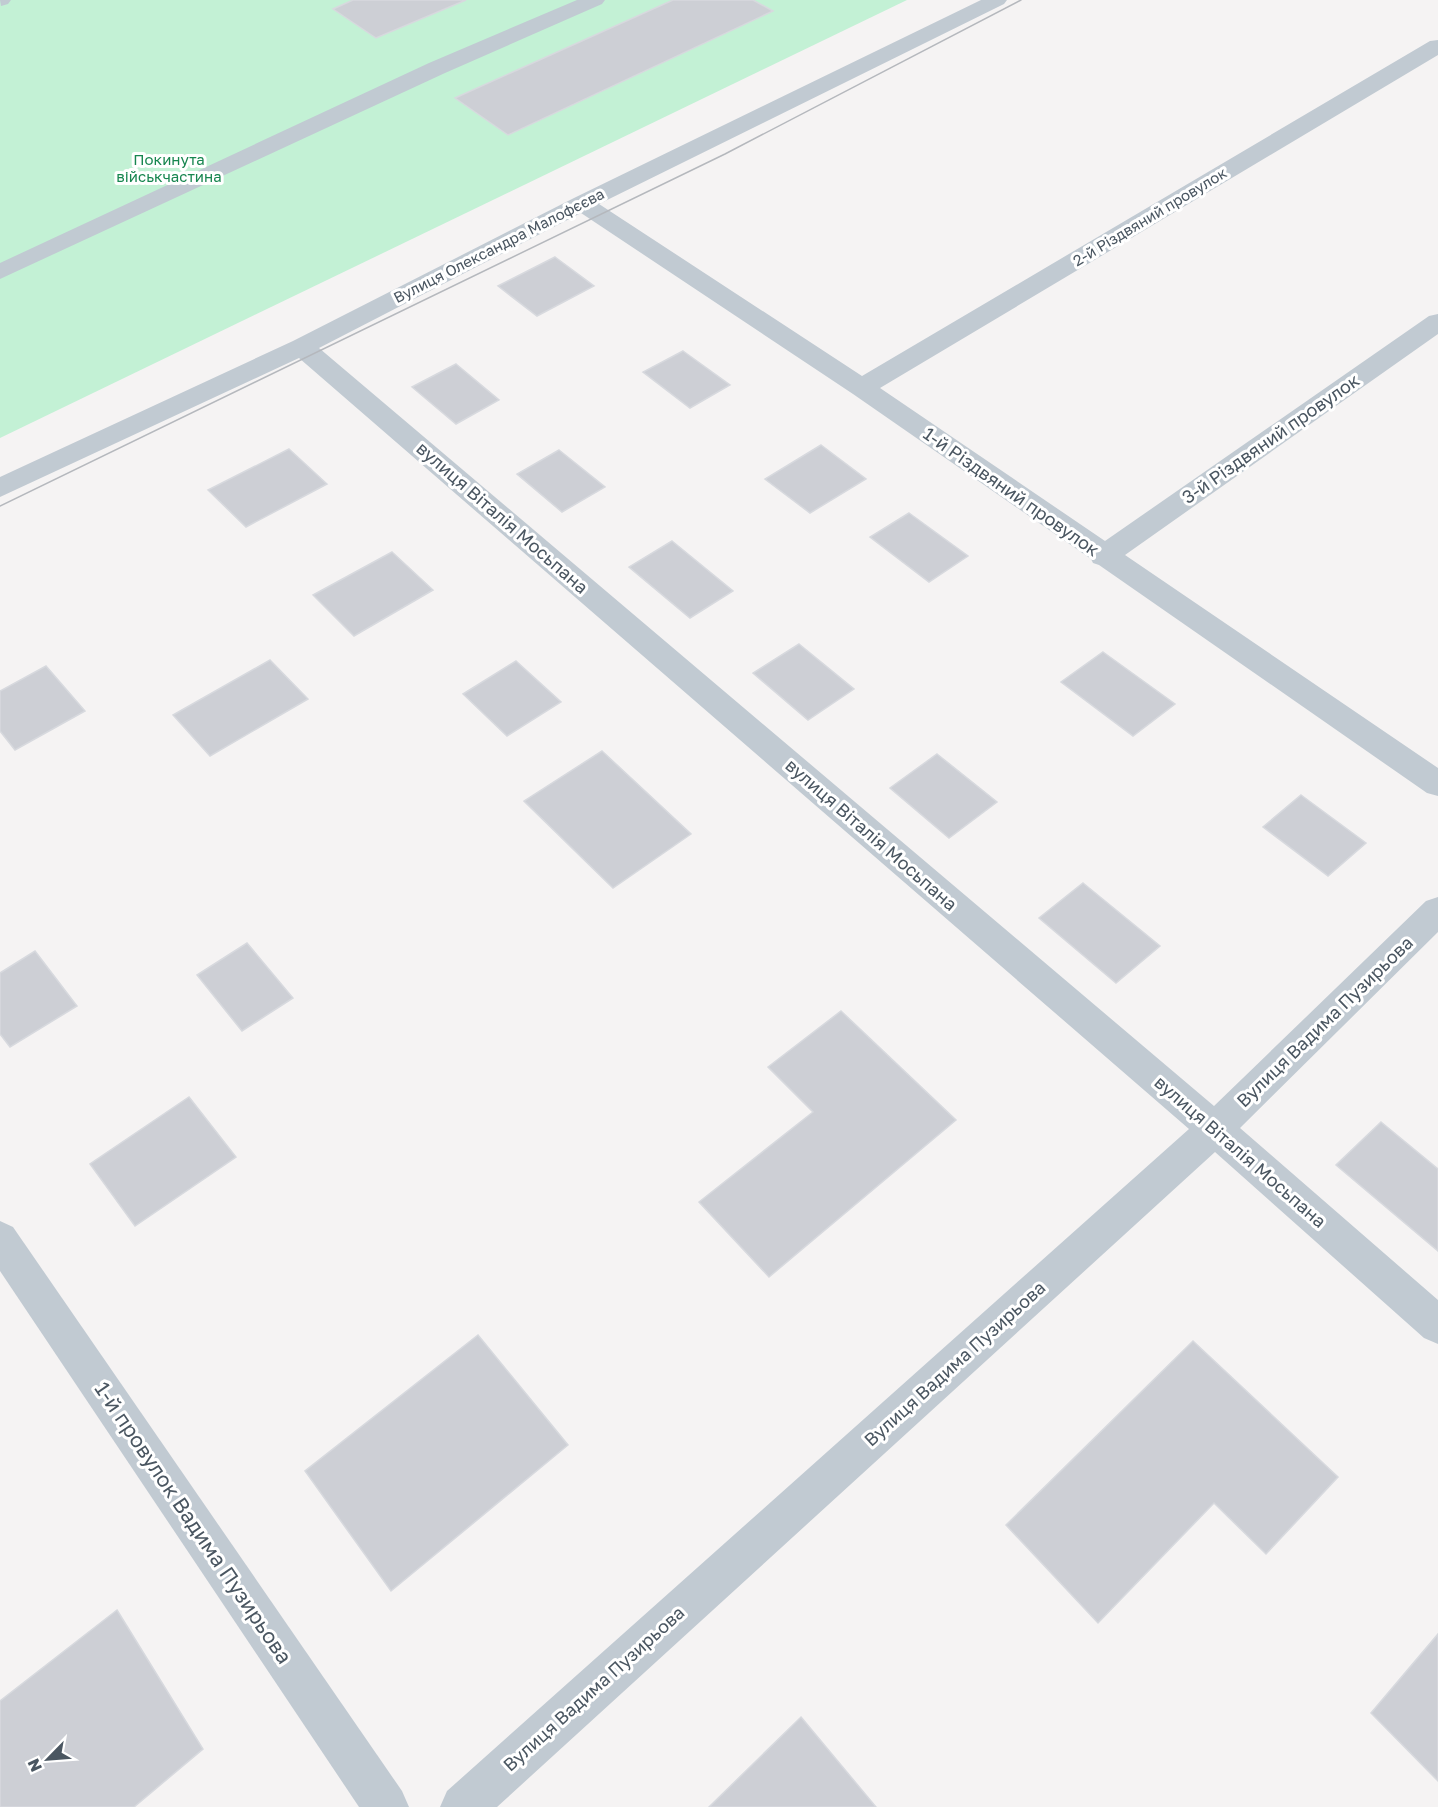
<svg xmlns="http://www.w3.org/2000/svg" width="1438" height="1807" font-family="'Golos Text',sans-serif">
<rect width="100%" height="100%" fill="#f5f3f3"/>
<polygon fill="#c3f1d5" points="0,0 907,0 0,438"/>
<g fill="#cdcfd5" stroke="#d7d9de" stroke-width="1.5">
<polygon points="353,0 466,0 376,38 333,9"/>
<polygon points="673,0 753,0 773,11 508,135 455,98"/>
<polygon points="555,257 594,286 537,316 498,286"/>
<polygon points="683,351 730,385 690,408 643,372"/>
<polygon points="456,364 499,400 456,424 412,387"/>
<polygon points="821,445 866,479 810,513 765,479"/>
<polygon points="289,449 327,484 246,527 208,490"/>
<polygon points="559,450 605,487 562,512 517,474"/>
<polygon points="909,513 968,556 929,582 870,537"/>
<polygon points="672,541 733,591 690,618 629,567"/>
<polygon points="392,552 433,590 354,636 313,595"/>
<polygon points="799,644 854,689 808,720 753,673"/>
<polygon points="1103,652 1175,704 1133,736 1061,682"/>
<polygon points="270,660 308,699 210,756 173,715"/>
<polygon points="516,661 561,702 507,736 463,694"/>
<polygon points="46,666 85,711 15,750 0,731 0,691"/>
<polygon points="602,751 691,834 613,888 524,801"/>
<polygon points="937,754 997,802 949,838 890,788"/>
<polygon points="1301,795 1366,843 1328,876 1263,827"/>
<polygon points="1083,883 1160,946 1116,983 1039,918"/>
<polygon points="247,943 293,998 242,1031 197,975"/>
<polygon points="35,951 77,1006 10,1047 0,1034 0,973"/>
<polygon points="841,1011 956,1120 769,1277 699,1202 813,1112 768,1067"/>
<polygon points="189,1097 236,1157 135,1226 90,1164"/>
<polygon points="1381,1122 1438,1169 1438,1251 1336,1165"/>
<polygon points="478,1335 568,1445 391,1591 305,1471"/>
<polygon points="1193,1341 1338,1477 1266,1554 1214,1503 1098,1623 1006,1525"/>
<polygon points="117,1610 203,1749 134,1807 0,1807 0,1701"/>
<polygon points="1438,1634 1438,1781 1371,1713"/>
<polygon points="801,1717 876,1807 709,1807"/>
</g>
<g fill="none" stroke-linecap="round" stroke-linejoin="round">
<g fill="#c1cad2" fill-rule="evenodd">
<polygon points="0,0 11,0 8,4 1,6"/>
<polygon points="577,0 605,0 602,4 445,73 0,279 0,263 429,63"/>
<polygon points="981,0 1007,0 1004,4 599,204 862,376 1430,41 1438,40 1438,55 880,388 1105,541 1429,316 1438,314 1438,334 1125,555 1438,768 1438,796 1427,793 1099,565 1093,563 1091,559 853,394 581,213 319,348 1214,1106 1426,901 1438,897 1438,932 1240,1128 1438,1300 1438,1344 1424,1338 1215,1152 497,1807 440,1807 447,1791 1189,1129 299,358 0,497 0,477 293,341 574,198"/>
<polygon points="0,1221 13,1227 402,1791 409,1807 359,1807 0,1271"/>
</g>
<polyline stroke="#b5b8bd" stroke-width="1.5" points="0,506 725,154 1021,0"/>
</g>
<g text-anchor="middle" stroke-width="6" stroke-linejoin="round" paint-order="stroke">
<g font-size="15" fill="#17864f" stroke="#fff">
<text x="169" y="165">Покинута<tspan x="169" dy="17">військчастина</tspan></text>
</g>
<g font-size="15" fill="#4a5661" stroke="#fff">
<text transform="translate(1150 217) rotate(-31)" y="5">2-й Різдвяний провулок</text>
<text transform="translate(499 246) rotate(-27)" y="5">Вулиця Олександра Малофєєва</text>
</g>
<g font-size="18" fill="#4a5661" stroke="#fff">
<text transform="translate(1271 439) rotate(-35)" y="6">3-й Різдвяний провулок</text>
<text transform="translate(1011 492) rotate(35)" y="6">1-й Різдвяний провулок</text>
<text transform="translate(502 518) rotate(41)" y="6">вулиця Віталія Мосьпана</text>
<text transform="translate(871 835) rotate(41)" y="6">вулиця Віталія Мосьпана</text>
<text transform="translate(1325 1022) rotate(-44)" y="6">Вулиця Вадима Пузирьова</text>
<text transform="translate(1240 1152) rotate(41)" y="6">вулиця Віталія Мосьпана</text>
<text transform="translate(955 1364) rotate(-42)" y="6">Вулиця Вадима Пузирьова</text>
<text transform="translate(594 1689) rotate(-42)" y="6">Вулиця Вадима Пузирьова</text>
</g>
<g font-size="21" fill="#4a5661" stroke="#fff">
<text transform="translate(193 1523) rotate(56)" y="7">1-й провулок Вадима Пузирьова</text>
</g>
</g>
<g transform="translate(48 1759) rotate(245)" stroke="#ffffff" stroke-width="4.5" paint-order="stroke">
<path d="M0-4.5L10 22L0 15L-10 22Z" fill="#4a5661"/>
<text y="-9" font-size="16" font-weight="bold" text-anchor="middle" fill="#4a5661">N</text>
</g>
</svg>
